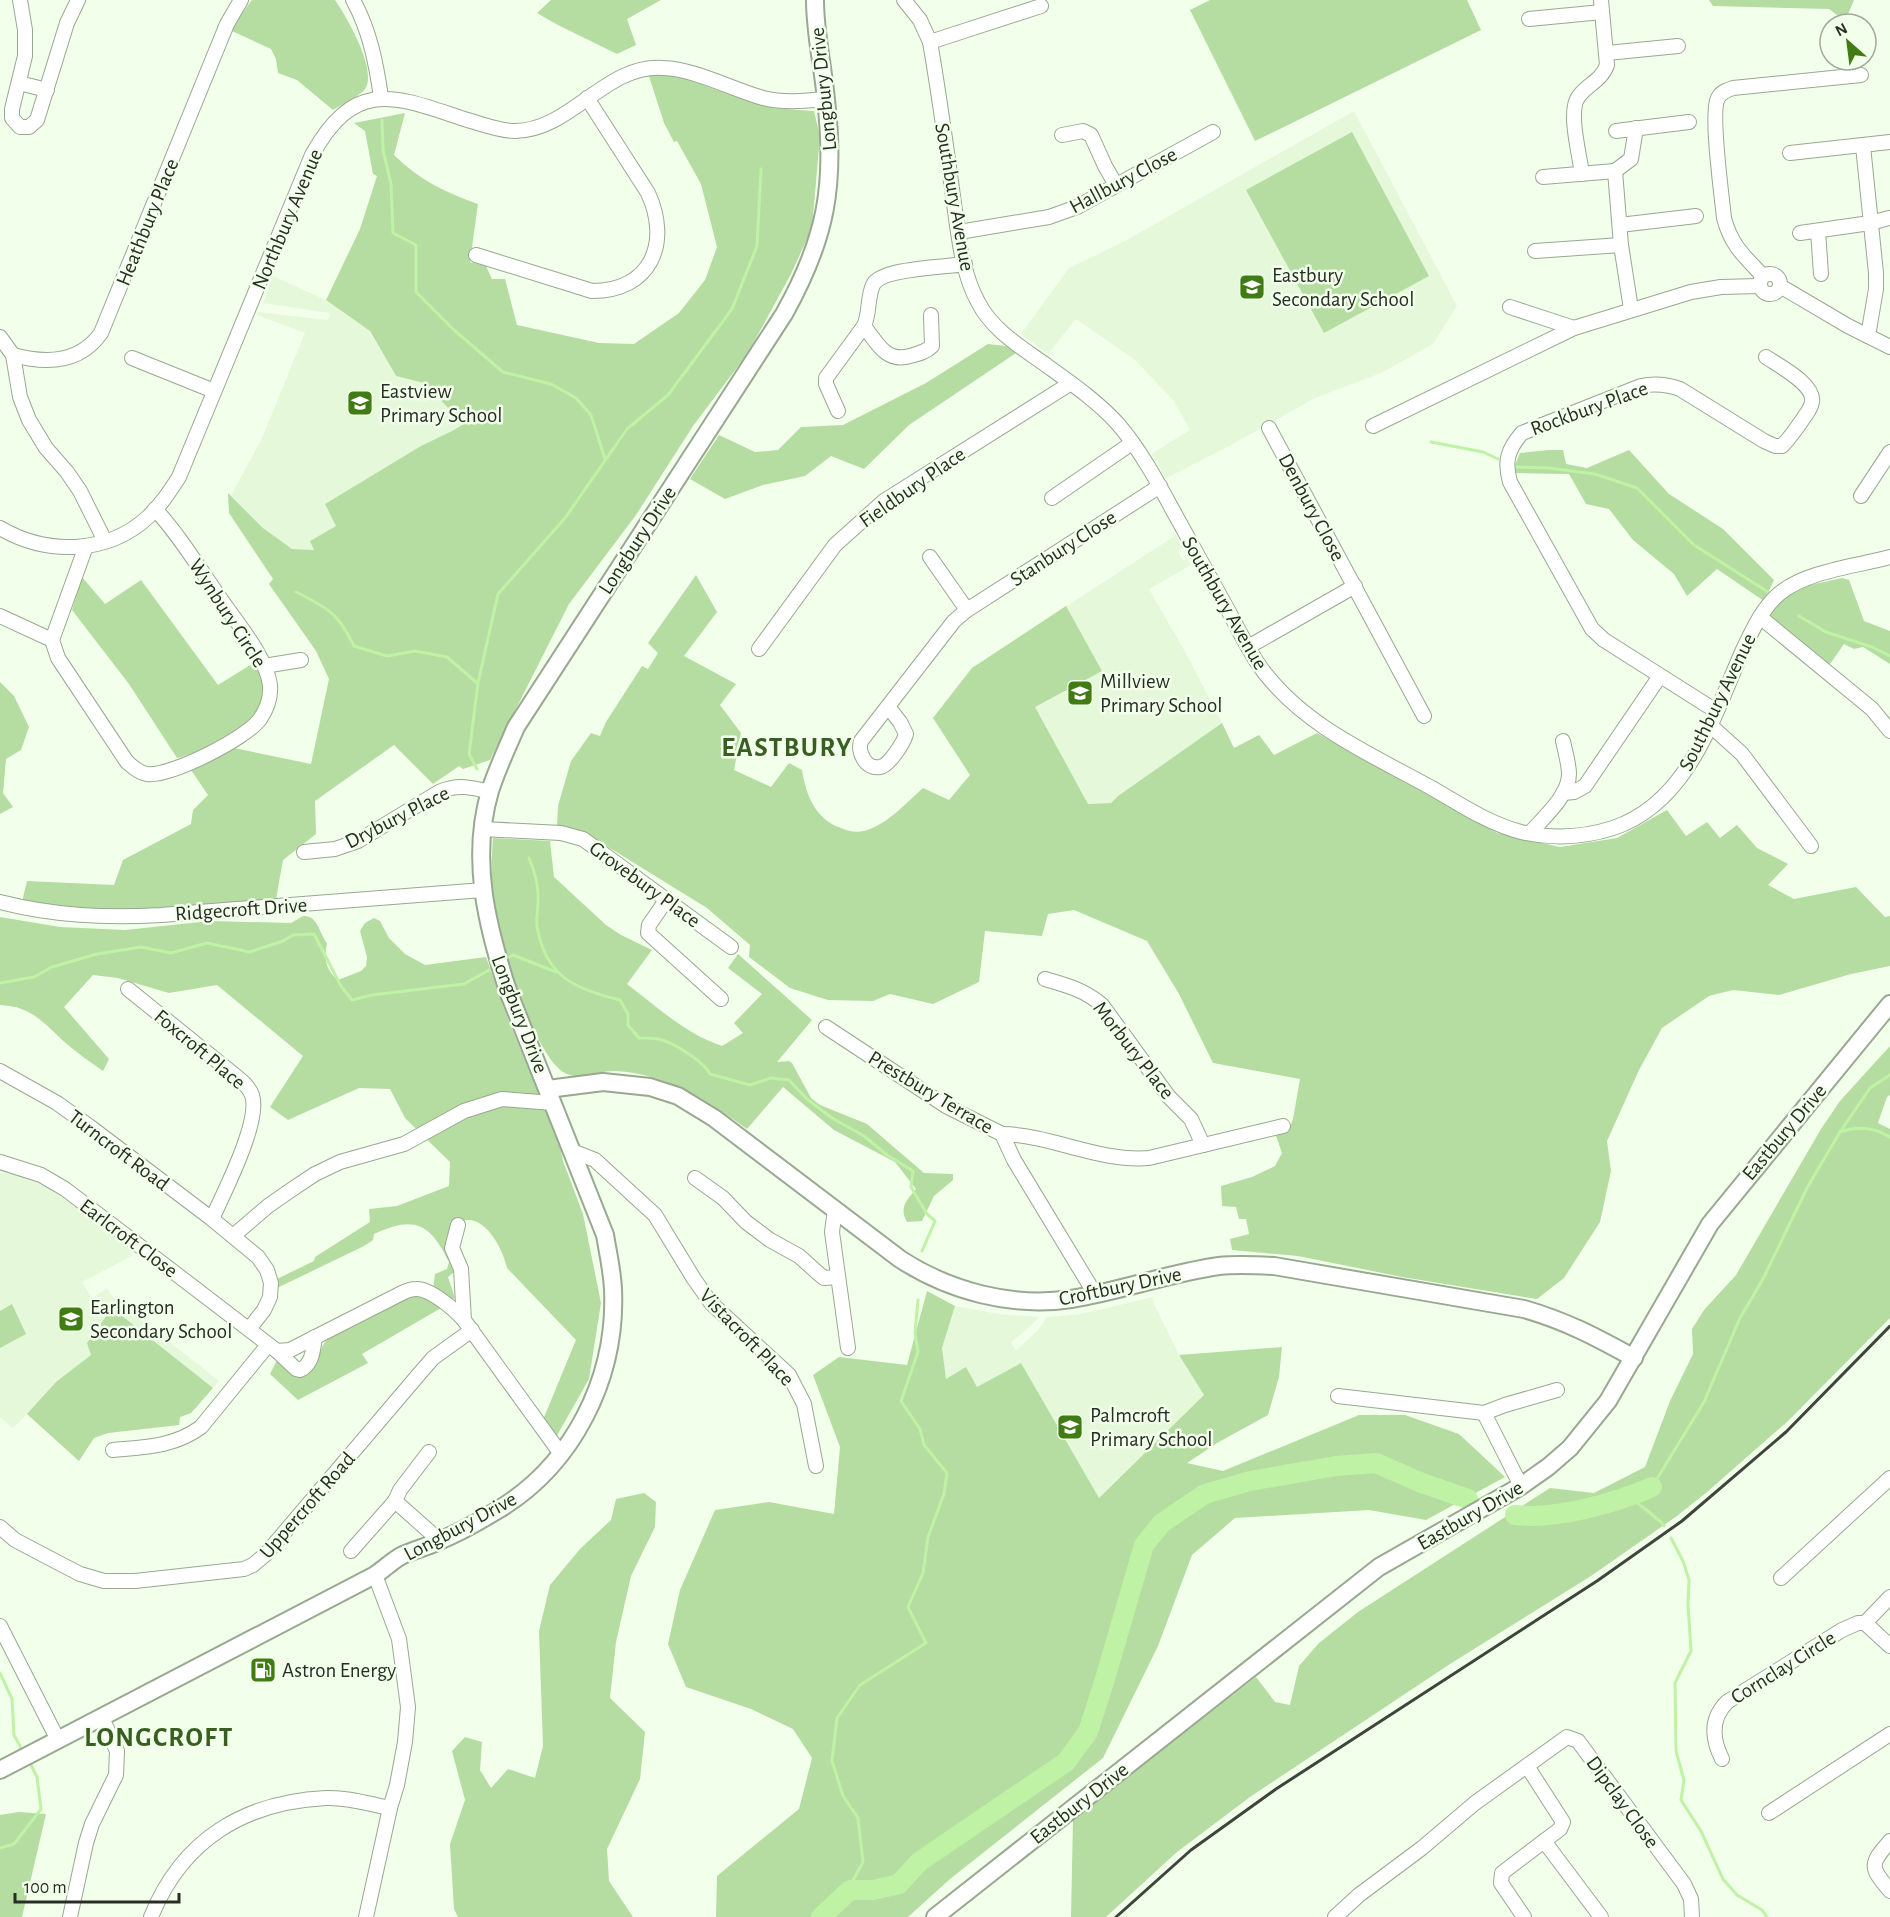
<svg xmlns="http://www.w3.org/2000/svg" width="1890" height="1917" font-family="'Alegreya Sans',sans-serif">
<rect width="100%" height="100%" fill="#f2ffeb"/>
<g fill="#e5f9da">
<polygon points="1354,111 1457,306 1433,344 1381,373 1315,398 1231,445 1165,479 1157,462 1151,454 1190,430 1173,400 1135,360 1076,319 1048,354 1021,334 1069,268 1125,241"/>
<polygon points="273,276 326,300 368,329 396,376 424,383 454,414 481,413 315,550 292,549 263,528 231,496 262,438 305,333 257,315 258,312 328,320 330,313 263,303"/>
<polygon points="1176,535 1182,548 1178,551 1183,561 1187,558 1191,565 1149,589 1188,657 1222,723 1118,796 1111,803 1061,805 987,801 933,718 972,668"/>
<polygon points="0,1172 20,1176 48,1188 90,1217 132,1251 132,1256 82,1282 92,1298 107,1288 113,1297 219,1381 191,1413 180,1417 179,1425 108,1433 94,1438 79,1461 27,1414 13,1428 0,1417"/>
<polygon points="1153,1297 1154,1304 1179,1355 1204,1395 1099,1498 946,1379 942,1348 955,1306 999,1314 1039,1317 1031,1326 1011,1342 1016,1351 1038,1330 1047,1317 1081,1314"/>
</g>
<g fill="#b5dda1">
<path d="M252,0H335C346,16 378,70 365,89C360,96 341,105 333,110L297,80L278,73L276,59L271,49L232,31L239,17Z"/>
<path d="M551,0H661L627,19L636,45L617,54C590,40 563,29 537,13Z"/>
<polygon points="1210,0 1467,0 1481,30 1255,141 1190,10"/>
<polygon points="1709,0 1854,0 1845,21 1829,9 1713,6"/>
<path d="M648,73L680,75L727,94L785,109L814,111L820,136L812,228L791,274L748,353L693,426L636,515L569,604L490,760L463,769L459,766L433,784L394,745L315,801L316,834L283,860L276,899L156,911L82,912L22,902L27,881L114,885L123,860L191,824L193,810L208,795L191,770L234,748L311,764L329,679L316,651L269,584L273,579L229,513L228,493L263,528L292,549L314,550L310,541L336,526L325,504L421,446L454,430L480,414H454L424,383L396,376L370,331L326,300L360,229L377,176L373,174L365,131L354,123L405,113L394,155C418,179 446,193 478,204L470,262L486,266L492,279H505L517,325L599,343L634,344L679,313L705,280L717,247L701,184L677,141L674,142L664,123Z"/>
<polygon points="1352,132 1429,276 1324,333 1246,190"/>
<polygon points="988,344 1006,346 1016,353 909,425 864,469 831,456 805,476 763,485 725,499 690,479 719,435 755,452 778,450 801,427 843,425 926,383"/>
<polygon points="1549,450 1563,450 1566,464 1587,468 1629,450 1669,494 1723,529 1774,580 1764,601 1717,569 1687,596 1674,574 1633,540 1609,509 1586,504 1569,474 1512,473 1520,453"/>
<path d="M696,575L717,612L684,656L736,684L720,705L741,733L734,770L771,787L789,763L802,770C806,795 815,819 841,828C848,831 856,833 864,831C887,825 906,803 923,788L949,800L970,775L933,718L972,668L1066,606L1102,671L1035,707L1088,804L1111,803L1118,796L1222,723L1234,748L1259,735L1274,755L1317,733L1497,833L1560,847L1617,838L1667,810L1686,836L1707,822L1720,838L1737,825L1757,848L1788,864L1768,885L1794,899L1856,887L1885,917L1890,916V966L1851,974L1779,995L1733,990L1709,996L1662,1028L1639,1070L1607,1141L1611,1171L1600,1222L1564,1278L1537,1299L1402,1277L1298,1256L1232,1250L1230,1239L1249,1234L1246,1219H1239L1236,1207L1222,1206L1221,1186L1252,1177L1275,1166L1282,1153L1276,1136L1289,1130L1293,1119L1300,1079L1213,1063L1179,994L1147,941L1074,910L1048,914L1042,936L985,931L979,982L933,1004L890,994L873,1001L828,1000L790,988L749,957L750,945L707,908L613,850L594,839L557,827L558,806L571,761L591,733L600,736L606,722L642,666L648,669L658,653L648,643Z"/>
<path d="M82,577L105,604L141,580L218,685L255,662C262,673 269,688 264,701C255,727 202,752 177,758L129,684L72,610Z"/>
<polygon points="1842,578 1849,580 1864,621 1890,631 1890,664 1863,647 1854,649 1844,644 1830,664 1808,649 1770,616 1786,596 1810,585"/>
<polygon points="0,682 14,696 29,727 21,750 6,759 3,793 13,807 0,814"/>
<path d="M493,838L550,841L554,877L606,925L621,935L652,950L627,984C657,1007 686,1034 722,1046L743,1033L734,1023L762,994L728,968L738,954L812,1020L777,1062L789,1061L792,1063L811,1098L820,1105L867,1124L924,1173L953,1174V1180L934,1196L922,1221L907,1222C899,1208 906,1201 916,1189L895,1162L834,1130L783,1087L747,1129C708,1101 664,1073 616,1071C599,1070 582,1081 567,1074C536,1062 500,944 495,911C491,887 491,863 493,838Z"/>
<path d="M303,916C318,915 319,933 327,943C324,958 325,970 338,980L361,971L366,966L367,957L360,931L365,923L374,918L380,921L389,938L405,954L425,965L486,957L510,1024L559,1142L563,1161L583,1214L601,1303L589,1379L555,1439L540,1427L576,1340L507,1268C503,1249 485,1214 462,1221L457,1270L448,1277L455,1298L449,1301L433,1290L435,1274L447,1269L449,1262C430,1223 414,1215 374,1234L373,1240L364,1246L275,1289L277,1279L314,1261L315,1257L370,1222L369,1209L397,1206L449,1186L450,1162L405,1118L390,1089L359,1088L288,1120L270,1107L303,1056L217,985L169,993L118,978L93,975L64,1007L109,1059L103,1071C91,1063 79,1054 68,1045C45,1025 33,1006 0,1005V917L60,927L125,930L210,921L291,923Z"/>
<polygon points="1890,1046 1890,1095 1887,1097 1878,1123 1890,1129 1890,1318 1788,1421 1707,1492 1677,1516 1591,1576 1450,1664 1250,1797 1177,1852 1106,1917 1071,1917 1073,1819 1256,1677 1275,1702 1290,1705 1299,1666 1319,1643 1358,1612 1550,1488 1594,1493 1645,1467 1670,1401 1693,1354 1692,1329 1704,1310 1736,1275 1821,1129 1840,1101"/>
<polygon points="927,1291 955,1306 942,1348 946,1379 966,1367 977,1387 1021,1363 1099,1498 1204,1395 1179,1355 1282,1347 1279,1377 1268,1415 1217,1443 1187,1463 1223,1471 1359,1415 1405,1415 1459,1434 1505,1477 1426,1520 1369,1510 1235,1518 1192,1555 1158,1646 1103,1758 950,1879 908,1917 716,1917 717,1876 799,1809 812,1758 793,1729 751,1709 686,1687 668,1644 680,1590 715,1510 769,1502 834,1514 840,1447 813,1375 839,1357 907,1365"/>
<path d="M418,1294L424,1295L441,1308L362,1354L368,1363L298,1400L270,1374L277,1360L299,1378C318,1368 317,1353 328,1337L402,1299Z"/>
<polygon points="12,1304 26,1334 0,1348 0,1311"/>
<polygon points="112,1308 213,1388 191,1413 180,1417 179,1425 108,1433 94,1438 79,1461 27,1414 56,1382 91,1355 87,1343"/>
<polygon points="644,1493 656,1502 655,1527 631,1576 616,1642 610,1698 645,1732 640,1779 607,1849 609,1881 633,1917 458,1917 454,1909 450,1844 465,1800 452,1751 465,1737 482,1742 480,1770 491,1788 508,1769 535,1778 543,1746 539,1631 550,1585 580,1549 611,1520 616,1499"/>
<polygon points="19,1812 46,1814 22,1917 0,1917 0,1815"/>
</g>
<g fill="none" stroke-linecap="round" stroke-linejoin="round">
<g stroke="#bff2a4" stroke-width="3">
<polyline points="382,120 383,150 391,184 393,233 416,245 416,292 454,330 503,372 551,384 576,398 591,415 605,459"/>
<polyline points="1431,442 1483,452 1498,459"/>
<polyline points="1515,467 1549,468 1595,474 1637,488 1694,545 1768,592"/>
<path d="M296,592C328,608 338,613 354,646L387,656L415,651L447,657L477,683"/>
<polyline points="1799,616 1826,632 1872,647 1890,656"/>
<polyline points="477,769 469,754 478,683 498,594 565,518 627,429 668,395 732,309 757,246 761,169"/>
<path d="M529,858C535,872 539,886 538,902C538,910 536,918 537,926C545,976 574,989 620,1000L628,1014V1025L639,1038C645,1038 652,1038 658,1039C672,1041 704,1062 710,1074L750,1085L771,1078L789,1080L807,1099L832,1118L864,1136L887,1155L913,1171L911,1187L927,1214L935,1221L922,1251"/>
<polyline points="508,958 513,955 556,972"/>
<polyline points="0,983 34,977 52,967 97,954 141,947 171,953 207,943 250,952 283,941 293,935 314,934 341,986 352,1000 372,995 464,984 491,969"/>
<path d="M1840,1132C1857,1126 1875,1128 1890,1137"/>
<polyline points="1652,1487 1704,1402 1740,1318 1763,1279 1808,1186 1840,1132 1870,1088 1890,1075"/>
<polyline points="1629,1496 1661,1522 1664,1526"/>
<polyline points="1671,1538 1683,1561 1689,1580 1688,1604 1691,1651 1675,1683 1676,1751 1684,1780 1681,1800 1701,1831 1723,1879 1737,1895 1762,1910 1767,1917"/>
<polyline points="0,1673 12,1699 14,1735 21,1748"/>
<polyline points="0,1848 14,1844 41,1809 37,1777 31,1765"/>
<polyline points="850,1890 851,1884 863,1862 858,1818 843,1796 832,1761 837,1718 860,1685 926,1643 908,1607 923,1573 928,1537 944,1494 947,1473 924,1445 920,1429 901,1401 918,1352 915,1333 918,1300"/>
</g>
<g stroke="#bff2a4" stroke-width="20">
<path d="M1515,1515C1555,1520 1616,1503 1652,1487"/>
<polyline points="821,1917 850,1890 873,1890 899,1884 919,1862 1066,1762 1088,1732 1105,1679 1144,1545 1162,1523 1205,1494 1250,1481 1336,1466 1376,1463 1422,1483 1468,1499"/>
</g>
<defs>
<g id="minor">
<polyline points="20,0 25,30 25,56 12,109 12,118 20,127 29,127 37,120 67,23 78,0"/>
<path d="M353,0C370,31 376,63 381,97"/>
<path d="M904,0L920,20L930,42C939,93 946,145 953,196C958,231 961,271 978,302C992,330 1021,347 1046,365C1071,383 1097,401 1118,424C1142,452 1159,485 1176,516C1194,548 1211,580 1229,612C1240,632 1250,654 1264,672C1306,727 1372,755 1430,787C1458,803 1489,824 1521,832C1552,839 1582,838 1613,828C1688,803 1713,718 1742,652C1752,631 1762,608 1780,593C1807,571 1857,566 1890,557"/>
<polyline points="1529,19 1602,12"/>
<polyline points="930,42 1041,6"/>
<polyline points="1607,53 1678,46"/>
<polyline points="19,83 47,90"/>
<polyline points="1616,131 1689,122"/>
<polyline points="1062,135 1083,131 1091,135 1105,166 1116,185"/>
<polyline points="1863,146 1876,273 1876,289 1868,336"/>
<polyline points="1790,153 1890,142"/>
<polyline points="1615,171 1621,245 1631,309"/>
<path d="M1582,174C1580,156 1567,110 1579,96C1588,84 1602,80 1607,65L1601,0"/>
<polyline points="1543,177 1615,171 1631,159 1636,128"/>
<polyline points="1620,225 1696,216"/>
<polyline points="1818,231 1821,274"/>
<polyline points="959,232 1049,217 1077,207 1213,132"/>
<polyline points="1800,233 1870,223 1889,218"/>
<polyline points="1535,251 1621,245"/>
<path d="M476,255L592,291C651,291 671,243 648,193L587,98"/>
<circle cx="1770" cy="284" r="10"/>
<path d="M1763,276C1744,256 1731,245 1724,218C1722,197 1710,112 1718,98C1721,92 1727,90 1733,88L1861,75"/>
<polyline points="1780,286 1848,326 1890,347"/>
<polyline points="1510,307 1574,328"/>
<path d="M864,326C877,343 886,363 910,356C918,354 926,352 932,346L931,315"/>
<path d="M0,337L13,355C46,364 80,363 101,333L227,24L241,0"/>
<polyline points="13,355 20,397 29,420 46,448 67,472 80,491 105,541"/>
<polyline points="132,358 214,391"/>
<path d="M838,411L826,384V378L864,326C870,313 867,298 873,285C880,268 947,267 965,264"/>
<polyline points="1373,426 1574,328 1691,292 1721,287 1759,286"/>
<polyline points="1269,428 1424,716"/>
<polyline points="1861,496 1890,452"/>
<polyline points="1052,498 1132,443"/>
<path d="M0,528C46,555 107,555 148,517C161,505 170,491 179,477L312,155C357,74 398,98 471,121C485,125 500,131 515,131C572,130 605,64 663,68C695,69 731,89 763,98C784,103 805,101 826,99"/>
<path d="M86,546L52,640L58,658L127,762C133,767 139,773 147,774C170,777 247,738 260,719C267,709 271,697 270,685C266,656 236,622 220,598C199,568 180,536 155,509"/>
<polyline points="930,557 967,610"/>
<polyline points="0,616 52,640"/>
<polyline points="1760,617 1872,709 1890,731"/>
<polyline points="1248,647 1355,586"/>
<polyline points="759,649 835,545 884,501 1071,383"/>
<polyline points="264,666 301,660"/>
<path d="M889,708L900,722L906,734C904,742 889,766 880,767C866,770 857,752 861,741L954,621L967,610L1160,486"/>
<path d="M1716,711L1604,640L1592,629L1510,482C1504,461 1508,449 1522,433L1641,386C1655,383 1666,384 1680,389L1764,441L1775,446H1782C1790,438 1796,429 1803,419C1806,414 1811,409 1812,402C1815,384 1779,366 1766,357"/>
<polyline points="1710,725 1742,754 1811,846"/>
<polyline points="1563,793 1574,792 1585,786 1660,676"/>
<polyline points="483,829 561,833 583,839 731,947"/>
<path d="M1530,833C1543,818 1569,796 1569,774C1569,764 1565,751 1563,741"/>
<path d="M304,852L335,849L358,841L439,792C457,784 471,787 490,792"/>
<polyline points="667,899 649,925 648,933 721,999"/>
<path d="M0,902C55,916 105,918 161,915L483,890"/>
<path d="M1045,979C1066,985 1085,990 1102,1005L1169,1097L1191,1119L1203,1145"/>
<path d="M128,989L237,1077C243,1082 249,1087 252,1095C261,1121 224,1192 212,1219"/>
<polyline points="826,1027 946,1106 1002,1134 1014,1160 1095,1294"/>
<polyline points="0,1071 57,1103 89,1126 212,1219 258,1257 267,1270 271,1283 270,1297 264,1310 249,1329"/>
<path d="M1002,1134C1052,1135 1098,1162 1149,1158L1283,1126"/>
<polyline points="572,1151 595,1160 655,1215 694,1279 711,1303 789,1375 804,1404 816,1466"/>
<path d="M0,1162L41,1175L65,1189L277,1351L290,1350L402,1293C406,1291 411,1289 416,1289C430,1288 455,1310 464,1320L561,1454"/>
<polyline points="695,1178 723,1198 746,1222 770,1240 799,1256 819,1274 824,1278 838,1277"/>
<polyline points="835,1209 832,1232 848,1348"/>
<polyline points="458,1225 452,1248 461,1269 464,1320"/>
<polyline points="233,1236 268,1206 291,1190 315,1174 340,1162 404,1144 464,1111 502,1099 553,1103"/>
<path d="M277,1351L296,1369L300,1370C313,1364 313,1349 315,1337"/>
<polyline points="1338,1396 1484,1413 1505,1405 1557,1390"/>
<polyline points="1484,1413 1521,1486"/>
<path d="M113,1450C145,1447 174,1447 201,1427L268,1345"/>
<polyline points="395,1501 440,1541"/>
<polyline points="0,1527 15,1540 55,1561 80,1574 104,1581 135,1581 244,1569 253,1565 266,1554 420,1373 433,1358 472,1330"/>
<polyline points="351,1551 395,1501 400,1490 429,1452"/>
<polyline points="1781,1578 1890,1478"/>
<polyline points="1865,1623 1890,1646"/>
<polyline points="0,1626 58,1740"/>
<path d="M1722,1759C1712,1739 1710,1719 1727,1702L1842,1630L1858,1623H1865L1890,1597"/>
<polyline points="1769,1813 1890,1734"/>
<polyline points="1544,1841 1601,1917"/>
<path d="M1890,1841C1869,1865 1870,1867 1890,1891"/>
<polyline points="70,1917 86,1843 92,1824 116,1775 117,1751 102,1718"/>
<path d="M151,1917C182,1840 244,1802 326,1798C347,1797 369,1804 390,1808"/>
<polyline points="366,1917 390,1808 397,1785 405,1742 408,1707 399,1639 375,1575"/>
<polyline points="1335,1917 1359,1895 1422,1848 1475,1803 1567,1737 1578,1741 1684,1884 1691,1899 1692,1917"/>
<polyline points="1524,1917 1501,1883 1502,1873 1560,1829 1563,1822 1527,1766"/>
</g>
<g id="tertiary">
<path d="M548,1089L603,1082L650,1087L678,1096L714,1118L900,1259C949,1291 1012,1308 1071,1299C1121,1291 1169,1273 1219,1266C1237,1264 1256,1265 1274,1266L1524,1309C1566,1321 1596,1337 1634,1358"/>
<path d="M0,1770L375,1575C384,1569 392,1561 401,1556C413,1550 427,1547 439,1541C458,1533 478,1522 496,1511C573,1466 617,1378 613,1289C612,1270 608,1253 605,1235L508,991C487,926 470,859 490,791C497,769 507,748 516,727L784,314C826,239 836,185 826,100C823,66 815,34 815,0"/>
<polyline points="935,1917 1379,1567 1521,1486 1548,1467 1570,1448 1608,1401 1710,1224 1890,1004"/>
</g>
</defs>
<use href="#minor" stroke="#99a891" stroke-width="16"/>
<use href="#tertiary" stroke="#99a891" stroke-width="20"/>
<use href="#minor" stroke="#fff" stroke-width="14"/>
<use href="#tertiary" stroke="#fff" stroke-width="16"/>
<polyline stroke="#3e453a" stroke-width="3" points="1116,1917 1191,1850 1276,1789 1597,1581 1682,1521 1786,1432 1890,1326"/>
</g>
<defs>
<symbol id="school-square" viewBox="-11 -11 22 22"><rect x="-9" y="-9" width="18" height="18" rx="4" fill="#417b13" stroke="#f2ffeb"/><path d="M0-5L7-2L0 1L-7-2ZM-4 1L0 2.5L4 1V4Q0 6-4 4Z" fill="#fff"/></symbol>
<symbol id="fuel-square" viewBox="-11 -11 22 22"><rect x="-9" y="-9" width="18" height="18" rx="4" fill="#417b13" stroke="#f2ffeb"/><path d="M-5.5-6h7V0h2V4h1.3V-2.5L3-4.5l.8-.8L6-3V5H2.5V1h-1V6h-7ZM-4.2-4.7v3.2H.2V-4.7Z" fill="#fff"/></symbol>
</defs>
<g fill-rule="evenodd">
<use href="#school-square" x="1237" y="272" width="30" height="30"/>
<use href="#school-square" x="345" y="388" width="30" height="30"/>
<use href="#school-square" x="1065" y="678" width="30" height="30"/>
<use href="#school-square" x="56" y="1304" width="30" height="30"/>
<use href="#school-square" x="1055" y="1412" width="30" height="30"/>
<use href="#fuel-square" x="248" y="1655" width="30" height="30"/>
</g>
<g text-anchor="middle" stroke-width="5" stroke-linejoin="round" paint-order="stroke">
<g font-size="21" fill="#282e25" stroke="#f2ffeb">
<text transform="translate(823 89) rotate(-96)" y="7">Longbury Drive</text>
<text transform="translate(1123 180) rotate(-28)" y="7">Hallbury Close</text>
<text transform="translate(955 197) rotate(80)" y="7">Southbury Avenue</text>
<text transform="translate(287 219) rotate(-67)" y="7">Northbury Avenue</text>
<text transform="translate(147 222) rotate(-68)" y="7">Heathbury Place</text>
<text transform="translate(1589 408) rotate(-20)" y="7">Rockbury Place</text>
<text transform="translate(912 487) rotate(-35)" y="7">Fieldbury Place</text>
<text transform="translate(1312 507) rotate(62)" y="7">Denbury Close</text>
<text transform="translate(637 540) rotate(-57)" y="7">Longbury Drive</text>
<text transform="translate(1063 548) rotate(-33)" y="7">Stanbury Close</text>
<text transform="translate(1225 603) rotate(60)" y="7">Southbury Avenue</text>
<text transform="translate(228 613) rotate(57)" y="7">Wynbury Circle</text>
<text transform="translate(1717 702) rotate(-64)" y="7">Southbury Avenue</text>
<text transform="translate(397 817) rotate(-27)" y="7">Drybury Place</text>
<text transform="translate(645 884) rotate(36)" y="7">Grovebury Place</text>
<text transform="translate(241 909) rotate(-4)" y="7">Ridgecroft Drive</text>
<text transform="translate(520 1014) rotate(69)" y="7">Longbury Drive</text>
<text transform="translate(200 1049) rotate(40)" y="7">Foxcroft Place</text>
<text transform="translate(1134 1050) rotate(52)" y="7">Morbury Place</text>
<text transform="translate(931 1092) rotate(31)" y="7">Prestbury Terrace</text>
<text transform="translate(1784 1132) rotate(-50)" y="7">Eastbury Drive</text>
<text transform="translate(119 1150) rotate(37)" y="7">Turncroft Road</text>
<text transform="translate(129 1238) rotate(37)" y="7">Earlcroft Close</text>
<text transform="translate(1120 1286) rotate(-12)" y="7">Croftbury Drive</text>
<text transform="translate(747 1337) rotate(46)" y="7">Vistacroft Place</text>
<text transform="translate(307 1505) rotate(-49)" y="7">Uppercroft Road</text>
<text transform="translate(1470 1515) rotate(-30)" y="7">Eastbury Drive</text>
<text transform="translate(460 1526) rotate(-28)" y="7">Longbury Drive</text>
<text transform="translate(1783 1667) rotate(-32)" y="7">Cornclay Circle</text>
<text transform="translate(1623 1802) rotate(54)" y="7">Dipclay Close</text>
<text transform="translate(1079 1803) rotate(-38)" y="7">Eastbury Drive</text>
</g>
<g font-size="21" fill="#282e25" stroke="#f2ffeb" text-anchor="start">
<text x="1272" y="282">Eastbury<tspan x="1272" dy="24">Secondary School</tspan></text>
<text x="380" y="398">Eastview<tspan x="380" dy="24">Primary School</tspan></text>
<text x="1100" y="688">Millview<tspan x="1100" dy="24">Primary School</tspan></text>
<text x="90" y="1314">Earlington<tspan x="90" dy="24">Secondary School</tspan></text>
<text x="1090" y="1422">Palmcroft<tspan x="1090" dy="24">Primary School</tspan></text>
<text x="282" y="1677">Astron Energy</text>
</g>
<g font-size="27" font-weight="bold" letter-spacing="1.5" fill="#395e21" stroke="#f2ffeb">
<text x="787" y="756">EASTBURY</text>
<text x="159" y="1746">LONGCROFT</text>
</g>
</g>
<g transform="translate(1848 42) rotate(332)"><circle r="28" fill="#f2ffeb" stroke="#a1ab9c" stroke-width="1.5"/>
<path d="M0-4.5L10 22L0 15L-10 22Z" fill="#417b13"/>
<text y="-9" font-size="16" font-weight="bold" text-anchor="middle" fill="#282e25">N</text>
</g>
<path d="M15 1893v9h164v-9" fill="none" stroke="#282e25" stroke-width="3"/>
<text x="24" y="1893" font-size="18" fill="#282e25" stroke="#f2ffeb" stroke-width="4.5" paint-order="stroke">100 m</text>
</svg>
